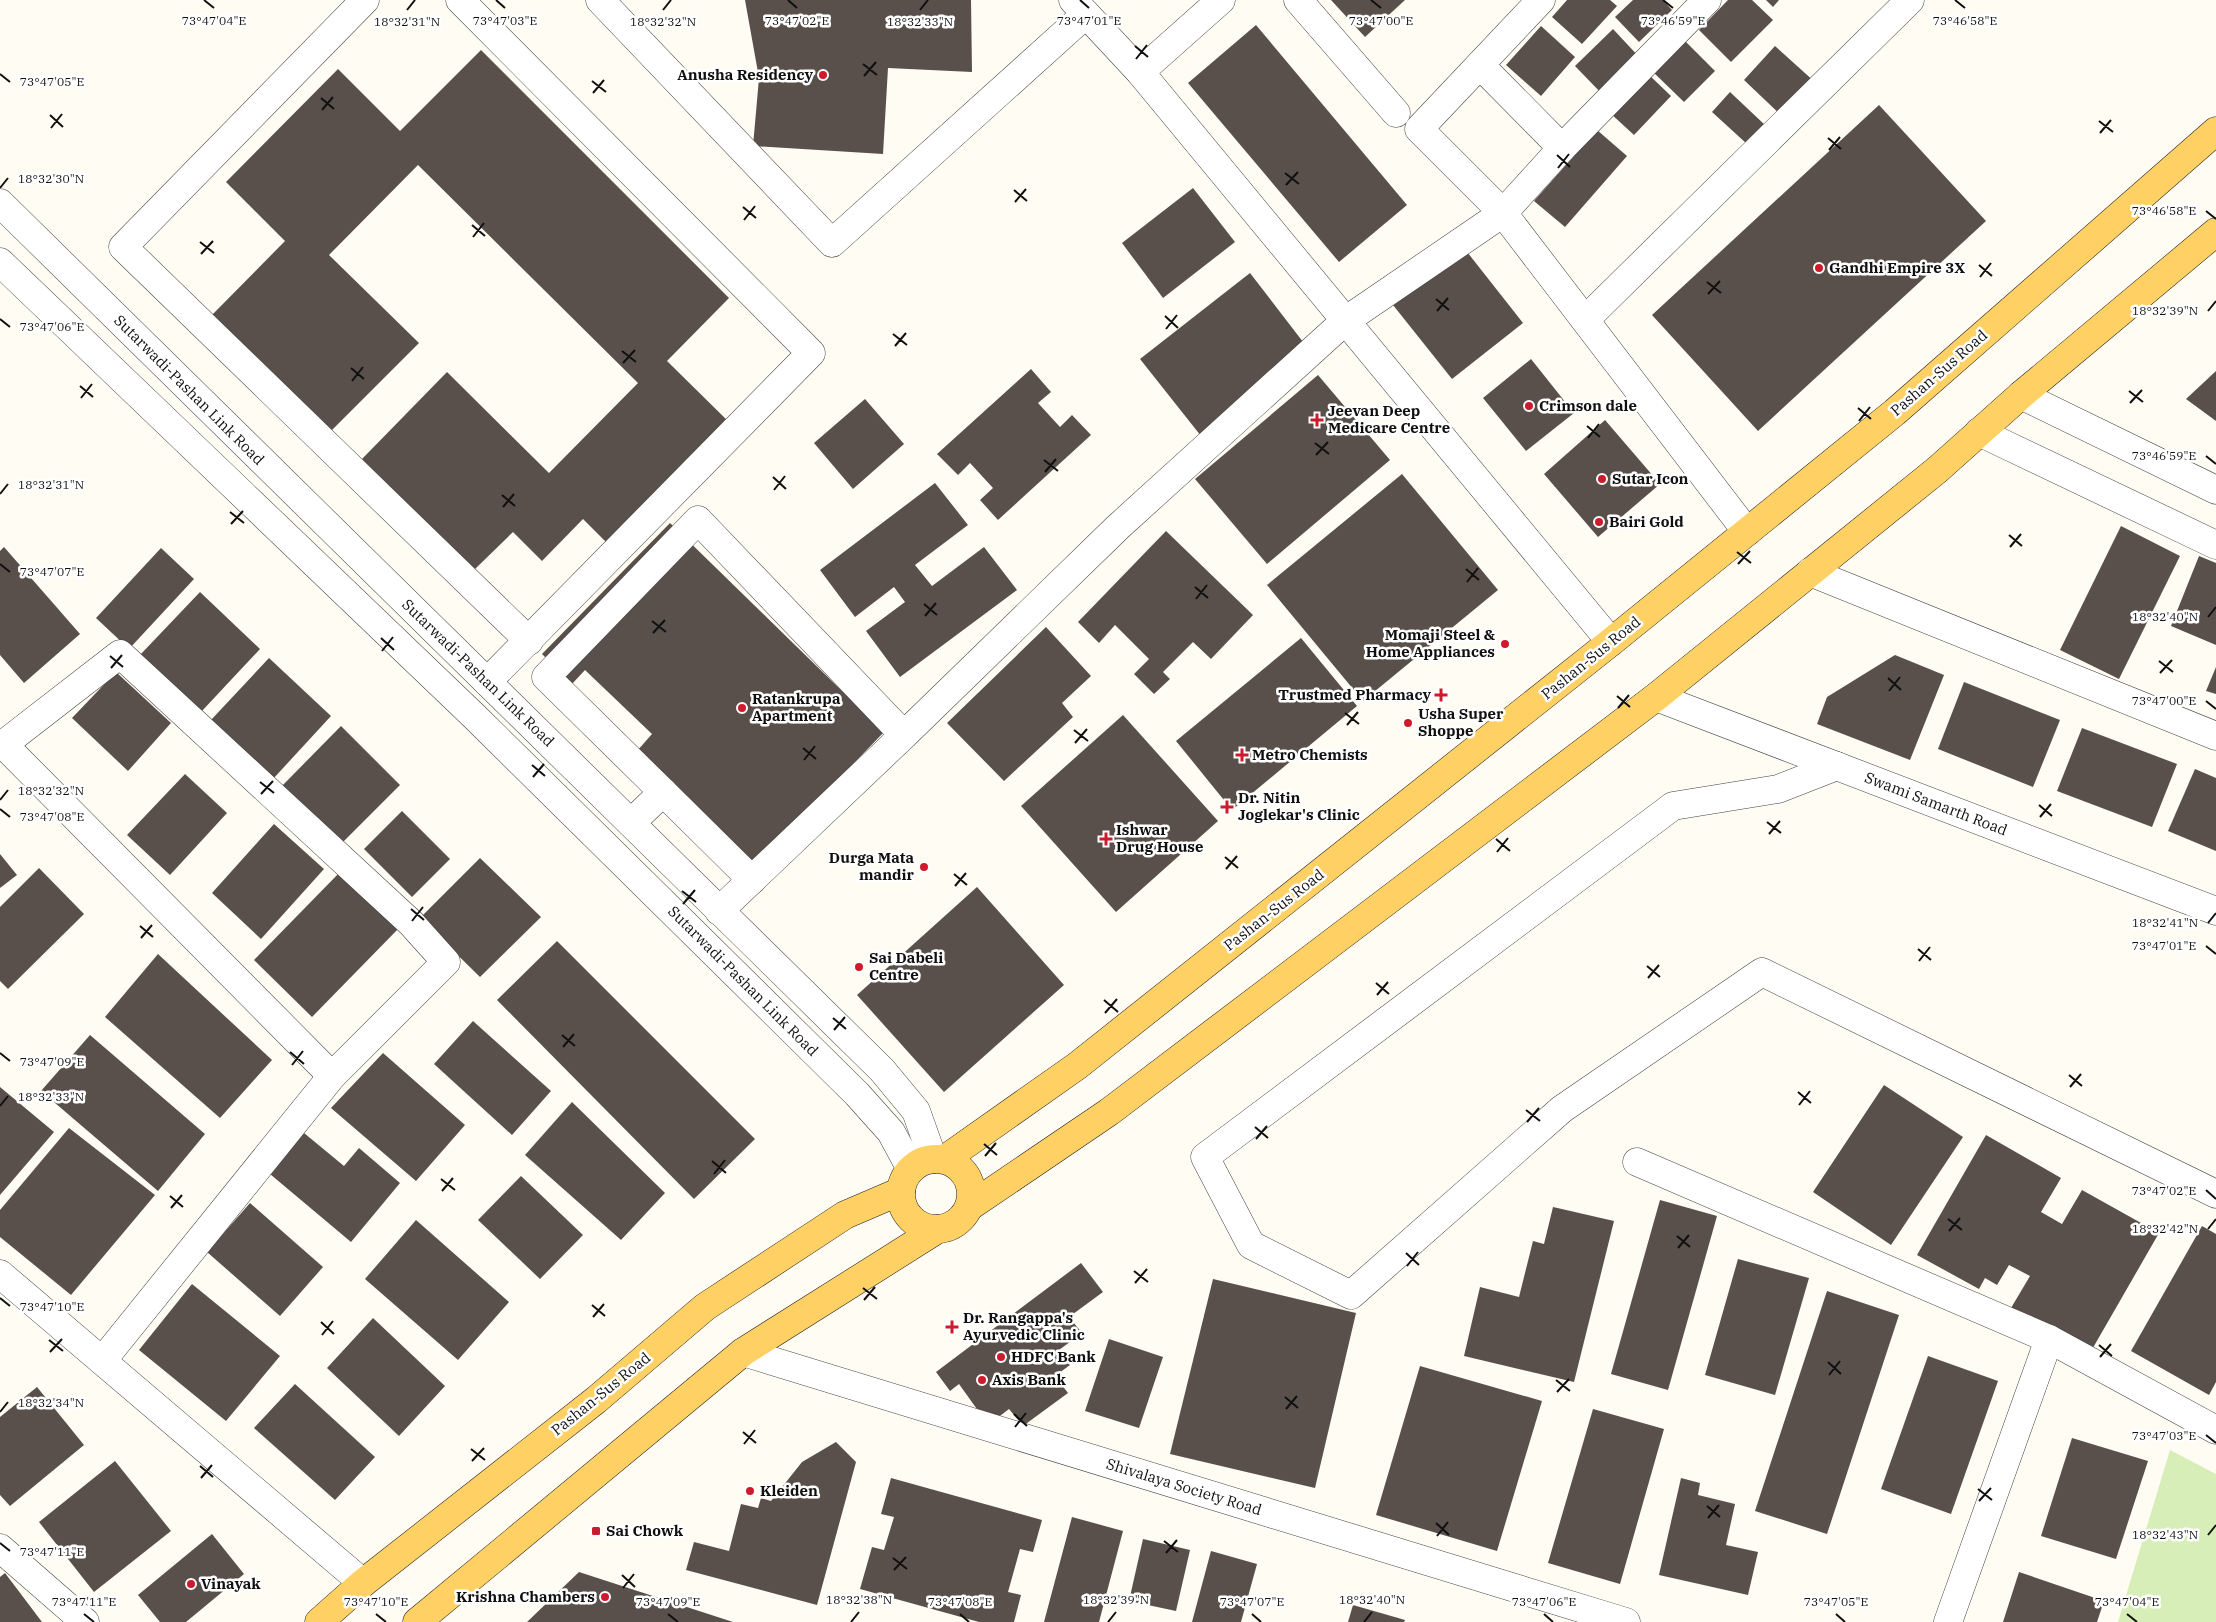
<svg xmlns="http://www.w3.org/2000/svg" width="2216" height="1622" font-family="'IBM Plex Serif',serif">
<rect width="100%" height="100%" fill="#fffcf3"/>
<polygon fill="#d7eeb8" points="2170,1450 2216,1474 2216,1622 2118,1622"/>
<g fill="#5a504b">
<polygon points="745,0 971,0 972,72 888,68 883,154 753,146 759,78"/>
<polygon points="1331,0 1405,0 1365,37"/>
<polygon points="1567,0 1610,0 1617,6 1582,44 1552,17"/>
<polygon points="1633,0 1663,0 1672,10 1639,42 1615,17"/>
<polygon points="1728,0 1752,0 1773,20 1731,62 1699,30"/>
<polygon points="1766,0 1779,0 1773,7"/>
<polygon points="1256,25 1407,205 1339,262 1188,83"/>
<polygon points="1541,26 1575,57 1541,96 1506,65"/>
<polygon points="1613,29 1641,59 1604,96 1575,66"/>
<polygon points="1683,39 1715,71 1684,102 1651,70"/>
<polygon points="1775,46 1816,83 1784,118 1744,80"/>
<polygon points="481,50 729,298 667,361 732,425 611,547 583,519 542,561 513,532 474,570 362,459 447,372 549,473 638,383 418,165 329,255 419,343 329,433 211,316 285,241 226,182 338,69 400,131"/>
<polygon points="1646,72 1671,96 1634,135 1609,112"/>
<polygon points="1730,92 1765,125 1747,144 1712,112"/>
<polygon points="1879,105 1986,221 1758,431 1652,315"/>
<polygon points="1597,130 1627,156 1565,227 1534,201"/>
<polygon points="1193,188 1235,242 1163,298 1122,243"/>
<polygon points="1464,248 1523,323 1452,379 1393,305"/>
<polygon points="1250,273 1310,351 1201,436 1140,359"/>
<polygon points="1531,359 1574,413 1526,451 1483,398"/>
<polygon points="1031,369 1051,392 1038,403 1060,427 1072,415 1091,435 998,520 980,500 993,488 970,463 958,475 937,454"/>
<polygon points="2216,371 2216,421 2186,399"/>
<polygon points="1318,375 1390,460 1267,564 1195,479"/>
<polygon points="865,399 904,444 853,489 814,443"/>
<polygon points="1605,420 1660,484 1598,537 1544,474"/>
<polygon points="1402,474 1498,590 1363,701 1267,585"/>
<polygon points="935,483 968,525 915,565 932,586 984,547 1017,590 900,677 866,631 905,602 894,587 855,617 820,570"/>
<polygon points="670,523 884,732 755,865 637,751 652,734 585,670 572,684 542,654"/>
<polygon points="2121,526 2180,556 2119,679 2060,650"/>
<polygon points="1166,531 1253,615 1211,659 1193,642 1163,672 1170,679 1154,694 1134,674 1149,659 1115,625 1099,643 1078,622"/>
<polygon points="4,547 80,634 24,683 0,655 0,551"/>
<polygon points="161,548 194,579 129,649 96,618"/>
<polygon points="2199,556 2216,563 2216,645 2171,626"/>
<polygon points="200,592 260,649 201,712 140,655"/>
<polygon points="1046,627 1091,676 1062,703 1073,717 1004,781 947,723"/>
<polygon points="1301,638 1357,706 1232,810 1176,741"/>
<polygon points="1895,655 1944,675 1910,760 1817,724 1827,697"/>
<polygon points="269,658 331,716 273,779 211,720"/>
<polygon points="2216,667 2216,694 2206,691"/>
<polygon points="116,672 171,723 128,771 72,718"/>
<polygon points="1964,682 2060,720 2033,787 1938,749"/>
<polygon points="1123,715 1218,821 1116,912 1021,806"/>
<polygon points="341,726 400,785 339,846 280,788"/>
<polygon points="2082,728 2177,764 2152,827 2057,791"/>
<polygon points="2195,769 2216,778 2216,851 2168,831"/>
<polygon points="185,774 227,813 170,875 127,835"/>
<polygon points="402,811 450,859 412,897 364,849"/>
<polygon points="274,824 324,869 261,939 212,893"/>
<polygon points="0,854 17,875 0,888"/>
<polygon points="480,858 541,917 480,977 420,918"/>
<polygon points="39,868 84,914 8,989 0,981 0,907"/>
<polygon points="342,870 400,927 312,1017 254,960"/>
<polygon points="977,887 1064,985 944,1092 857,995"/>
<polygon points="557,941 755,1139 694,1199 497,1000"/>
<polygon points="158,954 272,1060 220,1118 105,1017"/>
<polygon points="473,1021 551,1091 512,1135 434,1064"/>
<polygon points="90,1035 205,1134 158,1191 41,1091"/>
<polygon points="383,1053 465,1125 416,1181 331,1108"/>
<polygon points="1884,1085 1963,1137 1891,1245 1813,1192"/>
<polygon points="0,1087 54,1132 0,1195"/>
<polygon points="572,1102 665,1193 621,1240 525,1155"/>
<polygon points="69,1128 155,1195 71,1295 0,1237 0,1210"/>
<polygon points="304,1133 344,1166 359,1148 400,1183 351,1242 270,1174"/>
<polygon points="1986,1135 2061,1178 2041,1212 2062,1224 2082,1190 2159,1233 2090,1353 2011,1308 2030,1276 2009,1265 1997,1285 1985,1278 1979,1289 1917,1255"/>
<polygon points="521,1176 583,1235 540,1279 478,1220"/>
<polygon points="1660,1200 1717,1216 1668,1390 1611,1374"/>
<polygon points="250,1203 323,1267 280,1316 207,1252"/>
<polygon points="1553,1207 1614,1221 1574,1382 1464,1356 1480,1287 1519,1297 1533,1241 1544,1244"/>
<polygon points="416,1220 509,1302 458,1360 365,1279"/>
<polygon points="2202,1226 2216,1234 2216,1382 2209,1395 2131,1351"/>
<polygon points="1738,1259 1809,1278 1775,1395 1705,1375"/>
<polygon points="1081,1263 1103,1292 1069,1317 1082,1333 1059,1350 1070,1365 1055,1376 1068,1393 1023,1426 1009,1409 992,1422 982,1410 979,1412 959,1384 950,1391 936,1372"/>
<polygon points="1213,1279 1356,1313 1315,1488 1170,1454"/>
<polygon points="192,1284 280,1356 226,1421 139,1350"/>
<polygon points="1827,1291 1899,1315 1827,1534 1755,1511"/>
<polygon points="373,1318 445,1386 399,1436 327,1368"/>
<polygon points="1109,1339 1163,1357 1139,1428 1085,1411"/>
<polygon points="1928,1356 1998,1381 1951,1514 1881,1489"/>
<polygon points="1420,1366 1542,1401 1497,1551 1376,1515"/>
<polygon points="295,1384 375,1457 335,1500 254,1428"/>
<polygon points="37,1387 84,1445 10,1506 0,1495 0,1417"/>
<polygon points="1593,1409 1664,1429 1620,1584 1548,1563"/>
<polygon points="2072,1438 2148,1461 2116,1559 2041,1536"/>
<polygon points="836,1442 856,1462 817,1605 686,1570 694,1542 729,1551 741,1504 758,1508 761,1498 771,1501 802,1462"/>
<polygon points="115,1461 171,1531 94,1592 39,1522"/>
<polygon points="891,1478 1042,1520 1033,1552 1020,1549 1008,1592 1021,1595 1014,1622 979,1622 860,1589 872,1547 884,1550 894,1517 881,1514"/>
<polygon points="1681,1478 1700,1483 1698,1495 1735,1504 1726,1545 1758,1552 1748,1595 1659,1575"/>
<polygon points="1072,1517 1123,1531 1099,1622 1044,1622"/>
<polygon points="212,1534 244,1574 186,1622 160,1622 138,1595"/>
<polygon points="1143,1539 1190,1550 1176,1611 1129,1601"/>
<polygon points="1211,1551 1257,1564 1241,1622 1192,1622"/>
<polygon points="579,1572 733,1622 527,1622"/>
<polygon points="2019,1572 2104,1601 2097,1622 2003,1622"/>
<polygon points="5,1573 42,1622 0,1622 0,1577"/>
<polygon points="1353,1605 1405,1620 1404,1622 1348,1622"/>
</g>
<g fill="none" stroke-linecap="round" stroke-linejoin="round">
<defs>
<g id="minor">
<polyline points="365,0 123,247 529,641"/>
<polyline points="460,0 811,353 487,682"/>
<polyline points="600,0 832,243 1086,14"/>
<polyline points="1073,0 1140,72 1611,642"/>
<polyline points="1298,0 1396,113"/>
<polyline points="1541,0 1419,129 1503,213 1747,532"/>
<polyline points="1480,65 1562,148"/>
<polyline points="1140,72 1221,0"/>
<polyline points="0,203 882,1070 916,1111 933,1159"/>
<polyline points="0,262 475,717 857,1094 891,1132 911,1169"/>
<polyline points="1585,320 1910,0"/>
<polyline points="2021,395 2216,490"/>
<polyline points="1979,432 2216,545"/>
<polyline points="1810,572 2216,736"/>
<polyline points="1656,697 2216,911"/>
<polyline points="904,735 1118,527 1345,321 1503,213 1562,148 1707,0"/>
<polyline points="3,744 332,1076"/>
<polyline points="0,747 120,654 411,923 446,962 332,1076 102,1361"/>
<polyline points="1837,766 1778,789 1673,806 1205,1157 1251,1245 1351,1295 1562,1109 1762,972 2216,1194"/>
<polyline points="663,792 546,677 698,520 904,735 719,911"/>
<polyline points="631,823 663,792 752,880"/>
<polyline points="1637,1162 2049,1339 2216,1430"/>
<polyline points="0,1274 363,1583"/>
<polyline points="743,1352 1626,1622"/>
<polyline points="0,1548 85,1622"/>
<polyline points="1948,1622 2049,1339"/>
</g>
<g id="major">
<polyline points="945,1159 1077,1066 1611,642 1895,412 2216,131"/>
<circle cx="936" cy="1194" r="35"/>
<polyline points="969,1207 1109,1112 1656,697 1937,470 2021,395 2216,232"/>
<polyline points="319,1622 363,1583 596,1400 705,1307 845,1215 901,1191"/>
<polyline points="417,1622 743,1352 938,1229"/>
</g>
</defs>
<use href="#minor" stroke="#434343" stroke-width="29"/>
<use href="#major" stroke="#212121" stroke-width="29"/>
<use href="#minor" stroke="#fff" stroke-width="28"/>
<use href="#major" stroke="#ffd063" stroke-width="28"/>
</g>
<path fill="none" stroke="#101010" stroke-width="2" d="M204,0L214,8M496,0L505,8M788,0L797,8M1080,0L1089,8M1371,0L1381,8M1663,0L1673,8M1955,0L1965,8M407,10L415,0M663,10L671,0M920,10L928,0M1135,46L1148,57M1136,59L1147,45M863,64L877,75M0,74L10,82M864,76L876,62M592,81L606,92M593,93L604,80M321,98L334,109M322,110L333,97M50,115L63,127M2099,121L2113,132M51,128L62,114M2100,133L2111,120M1828,138L1841,149M1829,150L1840,137M1557,155L1570,167M1558,168L1569,154M1285,173L1299,184M1286,185L1298,172M0,188L8,178M1014,190L1027,201M1015,202L1026,189M743,207L756,218M2206,211L2216,219M744,220L755,206M472,225L485,236M473,237L484,223M200,242L214,253M201,254L213,241M1979,265L1992,276M1980,277L1991,263M1707,282L1721,293M1708,294L1720,281M1436,299L1449,310M1437,311L1448,298M2208,311L2216,301M1165,316L1178,328M0,319L10,327M1166,329L1177,315M893,334L907,345M895,346L906,333M622,351L636,362M623,363L635,350M351,368L364,379M352,381L363,367M80,386L93,397M2129,391L2143,402M81,398L92,384M2130,403L2142,390M1858,408L1871,419M1859,421L1870,407M1587,426L1600,437M1588,438L1599,424M1315,443L1329,454M1316,455L1328,442M2206,456L2216,464M1044,460L1058,471M1045,472L1056,459M773,477L786,489M774,490L785,476M0,494L8,484M502,495L515,506M503,507L514,494M230,512L244,523M231,524L243,511M2009,535L2022,546M2010,547L2021,534M1737,552L1751,563M0,564L10,572M1738,564L1750,551M1466,569L1479,580M1467,582L1478,568M1195,587L1208,598M1196,599L1207,585M924,604L937,615M925,616L936,603M2208,617L2216,607M652,621L666,632M653,633L665,620M381,638L394,650M382,651L393,637M110,656L123,667M2159,661L2173,672M111,668L122,655M2160,673L2172,660M1888,678L1901,690M1889,691L1900,677M1617,696L1630,707M2206,701L2216,709M1618,708L1629,695M1345,713L1359,724M1347,725L1358,712M1074,730L1088,741M1075,743L1087,729M803,748L816,759M804,760L815,746M532,765L545,776M533,777L544,764M260,782L274,793M261,794L273,781M0,800L8,790M2039,805L2052,816M0,809L10,817M2040,817L2051,804M1767,822L1781,833M1769,834L1780,821M1496,839L1510,851M1497,852L1508,838M1225,857L1238,868M1226,869L1237,856M954,874L967,885M955,886L966,873M682,891L696,902M683,904L695,890M411,909L424,920M412,921L423,907M2208,923L2216,913M140,926L153,937M141,938L152,925M2206,946L2216,954M1918,949L1931,960M1919,961L1930,947M1647,966L1660,977M1648,978L1659,965M1376,983L1389,994M1377,995L1388,982M1104,1000L1118,1012M1105,1013L1117,999M833,1018L846,1029M834,1030L845,1017M562,1035L575,1046M563,1047L574,1034M290,1052L304,1064M0,1053L10,1061M292,1065L303,1051M2069,1075L2082,1086M2070,1087L2081,1074M1798,1092L1811,1103M1799,1105L1810,1091M0,1106L8,1096M1526,1110L1540,1121M1527,1122L1539,1108M1255,1127L1268,1138M1256,1139L1267,1126M984,1144L997,1155M985,1156L996,1143M712,1161L726,1173M714,1174L725,1160M441,1179L455,1190M2206,1190L2216,1199M442,1191L453,1178M170,1196L183,1207M171,1208L182,1195M1948,1219L1962,1230M2208,1229L2216,1219M1949,1231L1960,1218M1677,1236L1690,1247M1678,1248L1689,1235M1406,1253L1419,1265M1407,1266L1418,1252M1134,1271L1148,1282M1135,1283L1147,1269M863,1288L877,1299M0,1298L10,1306M864,1300L875,1287M592,1305L605,1316M593,1317L604,1304M321,1322L334,1334M322,1335L333,1321M49,1340L63,1351M2099,1345L2112,1356M50,1352L62,1339M2100,1357L2111,1344M1828,1362L1841,1374M1829,1375L1840,1361M1556,1380L1570,1391M1557,1392L1569,1379M1285,1397L1298,1408M1286,1409L1297,1396M0,1412L8,1402M1014,1414L1027,1426M1015,1427L1026,1413M743,1432L756,1443M2206,1435L2216,1443M744,1444L755,1430M471,1449L485,1460M472,1461L484,1448M200,1466L213,1477M201,1478L212,1465M1978,1489L1992,1500M1979,1501L1991,1488M1707,1506L1720,1517M1708,1518L1719,1505M1436,1523L1449,1535M2208,1535L2216,1525M1437,1536L1448,1522M1164,1541L1178,1552M0,1543L10,1551M1166,1553L1177,1540M893,1558L907,1569M894,1570L906,1557M622,1575L635,1587M623,1588L634,1574M84,1614L94,1622M376,1614L386,1622M668,1614L678,1622M960,1614L969,1622M1252,1614L1261,1622M1544,1614L1553,1622M1836,1614L1845,1622M2127,1614L2137,1622M851,1622L859,1612M1108,1622L1116,1612M1364,1622L1372,1612"/>
<g fill="#cd1b2d" stroke="#fff" stroke-width="2">
<circle cx="823" cy="75" r="5"/>
<circle cx="1819" cy="268" r="5"/>
<circle cx="1529" cy="406" r="5"/>
<path d="M1314.5 412.5h5v5h5v5h-5v5h-5v-5h-5v-5h5z"/>
<circle cx="1602" cy="479" r="5"/>
<circle cx="1599" cy="522" r="5"/>
<circle cx="1505" cy="644" r="5"/>
<path d="M1438.5 687.5h5v5h5v5h-5v5h-5v-5h-5v-5h5z"/>
<circle cx="742" cy="708" r="5"/>
<circle cx="1408" cy="723" r="5"/>
<path d="M1239.5 747.5h5v5h5v5h-5v5h-5v-5h-5v-5h5z"/>
<path d="M1224.5 799.5h5v5h5v5h-5v5h-5v-5h-5v-5h5z"/>
<path d="M1103.5 831.5h5v5h5v5h-5v5h-5v-5h-5v-5h5z"/>
<circle cx="924" cy="867" r="5"/>
<circle cx="859" cy="967" r="5"/>
<path d="M949.5 1319.5h5v5h5v5h-5v5h-5v-5h-5v-5h5z"/>
<circle cx="1001" cy="1357" r="5"/>
<circle cx="982" cy="1380" r="5"/>
<circle cx="750" cy="1491" r="5"/>
<rect x="591" y="1526" width="10" height="10" rx="2.5"/>
<circle cx="191" cy="1584" r="5"/>
<circle cx="605" cy="1597" r="5"/>
</g>
<g text-anchor="middle" stroke-width="5" stroke-linejoin="round" paint-order="stroke">
<g font-size="15" font-weight="bold" fill="#101010" stroke="#fff" text-anchor="start">
<text x="813" y="80" text-anchor="end">Anusha Residency</text>
<text x="1829" y="273">Gandhi Empire 3X</text>
<text x="1539" y="411">Crimson dale</text>
<text x="1328" y="416">Jeevan Deep<tspan x="1328" dy="17">Medicare Centre</tspan></text>
<text x="1612" y="484">Sutar Icon</text>
<text x="1609" y="527">Bairi Gold</text>
<text x="1495" y="640" text-anchor="end">Momaji Steel &amp;<tspan x="1495" dy="17">Home Appliances</tspan></text>
<text x="1431" y="700" text-anchor="end">Trustmed Pharmacy</text>
<text x="752" y="704">Ratankrupa<tspan x="752" dy="17">Apartment</tspan></text>
<text x="1418" y="719">Usha Super<tspan x="1418" dy="17">Shoppe</tspan></text>
<text x="1252" y="760">Metro Chemists</text>
<text x="1238" y="803">Dr. Nitin<tspan x="1238" dy="17">Joglekar's Clinic</tspan></text>
<text x="1116" y="835">Ishwar<tspan x="1116" dy="17">Drug House</tspan></text>
<text x="914" y="863" text-anchor="end">Durga Mata<tspan x="914" dy="17">mandir</tspan></text>
<text x="869" y="963">Sai Dabeli<tspan x="869" dy="17">Centre</tspan></text>
<text x="963" y="1323">Dr. Rangappa's<tspan x="963" dy="17">Ayurvedic Clinic</tspan></text>
<text x="1011" y="1362">HDFC Bank</text>
<text x="992" y="1385">Axis Bank</text>
<text x="760" y="1496">Kleiden</text>
<text x="606" y="1536">Sai Chowk</text>
<text x="201" y="1589">Vinayak</text>
<text x="595" y="1602" text-anchor="end">Krishna Chambers</text>
</g>
<g font-size="15" fill="#101010" stroke="#fff">
<text transform="translate(1939 373) rotate(-41)" y="5">Pashan-Sus Road</text>
<text transform="translate(189 390) rotate(45)" y="5">Sutarwadi-Pashan Link Road</text>
<text transform="translate(1591 658) rotate(-39)" y="5">Pashan-Sus Road</text>
<text transform="translate(478 673) rotate(44)" y="5">Sutarwadi-Pashan Link Road</text>
<text transform="translate(1936 804) rotate(21)" y="5">Swami Samarth Road</text>
<text transform="translate(1274 910) rotate(-38)" y="5">Pashan-Sus Road</text>
<text transform="translate(743 981) rotate(45)" y="5">Sutarwadi-Pashan Link Road</text>
<text transform="translate(601 1394) rotate(-39)" y="5">Pashan-Sus Road</text>
<text transform="translate(1184 1487) rotate(17)" y="5">Shivalaya Society Road</text>
</g>
</g>
<g font-size="12" text-anchor="middle" fill="#101010" stroke="#fff" stroke-width="5" stroke-linejoin="round" paint-order="stroke">
<text x="214" y="25">73°47'04"E</text>
<text x="505" y="25">73°47'03"E</text>
<text x="797" y="25">73°47'02"E</text>
<text x="1089" y="25">73°47'01"E</text>
<text x="1381" y="25">73°47'00"E</text>
<text x="1965" y="25">73°46'58"E</text>
<text x="1673" y="25">73°46'59"E</text>
<text x="407" y="26">18°32'31"N</text>
<text x="663" y="26">18°32'32"N</text>
<text x="920" y="26">18°32'33"N</text>
<text x="52" y="86">73°47'05"E</text>
<text x="51" y="183">18°32'30"N</text>
<text x="2164" y="215">73°46'58"E</text>
<text x="2165" y="315">18°32'39"N</text>
<text x="52" y="331">73°47'06"E</text>
<text x="2164" y="460">73°46'59"E</text>
<text x="51" y="489">18°32'31"N</text>
<text x="52" y="576">73°47'07"E</text>
<text x="2165" y="621">18°32'40"N</text>
<text x="2164" y="705">73°47'00"E</text>
<text x="51" y="795">18°32'32"N</text>
<text x="52" y="821">73°47'08"E</text>
<text x="2165" y="927">18°32'41"N</text>
<text x="2164" y="950">73°47'01"E</text>
<text x="52" y="1066">73°47'09"E</text>
<text x="51" y="1101">18°32'33"N</text>
<text x="2164" y="1195">73°47'02"E</text>
<text x="2165" y="1233">18°32'42"N</text>
<text x="52" y="1311">73°47'10"E</text>
<text x="51" y="1407">18°32'34"N</text>
<text x="2164" y="1440">73°47'03"E</text>
<text x="2165" y="1539">18°32'43"N</text>
<text x="52" y="1556">73°47'11"E</text>
<text x="859" y="1604">18°32'38"N</text>
<text x="1116" y="1604">18°32'39"N</text>
<text x="1372" y="1604">18°32'40"N</text>
<text x="84" y="1606">73°47'11"E</text>
<text x="376" y="1606">73°47'10"E</text>
<text x="668" y="1606">73°47'09"E</text>
<text x="960" y="1606">73°47'08"E</text>
<text x="1252" y="1606">73°47'07"E</text>
<text x="1544" y="1606">73°47'06"E</text>
<text x="1836" y="1606">73°47'05"E</text>
<text x="2127" y="1606">73°47'04"E</text>
</g>
</svg>
